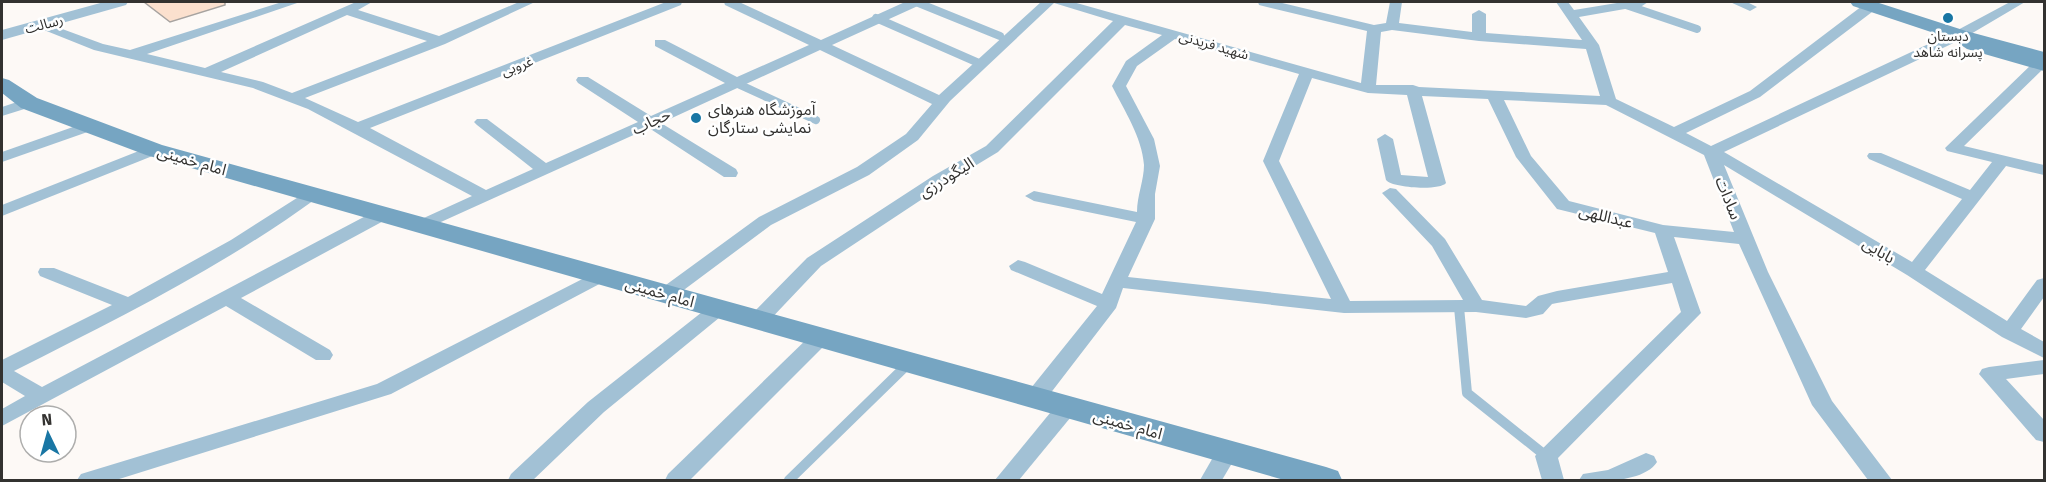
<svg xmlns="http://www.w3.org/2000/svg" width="2046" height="482" font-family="'Fira Sans','Noto Sans Arabic',sans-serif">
<rect width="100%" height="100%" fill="#fdf9f6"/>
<polygon fill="#fbe0ce" stroke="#a7a3a0" stroke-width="1.5" points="144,2 225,2 225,5 170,22"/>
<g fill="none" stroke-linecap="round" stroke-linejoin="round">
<g stroke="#a2c1d5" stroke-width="8">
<polyline points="916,2 1000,36"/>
<polyline points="1626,5 1697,29"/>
<polyline points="876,18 981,64"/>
<polyline points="736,83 816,120"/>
</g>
<g stroke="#a2c1d5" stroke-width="10">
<polyline points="1459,307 1467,393 1546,456"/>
<polyline points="789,480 909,363"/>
</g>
<g fill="#a2c1d5" fill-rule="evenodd">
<path d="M282,2H300L147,54L205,68L356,2H372L358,10L439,36L519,2H535L445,44L305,98L358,122L666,2H682L681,5L370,128L486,190L533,169L477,125L474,122L477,119H487L546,163L638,122L578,83L576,80L578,77H588L651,116L725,83L655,46V40H665L737,77L809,45L725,5L724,2H739L821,40L905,2H921L920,5L832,45L939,95L1041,2H1073L1361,83L1367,31L1259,5L1258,2H1278L1374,25L1386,23L1390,2H1402L1399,23L1472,32V14L1479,10L1486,14V33L1582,40L1556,2H1568L1574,10L1623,2H1648L1642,6L1579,17L1599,45L1616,99L1674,127L1750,91L1866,3H1876V9L1760,97L1686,133L1711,146L1954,32L2010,2H2025L1964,38L1724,152L1912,262L1962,199L1869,159L1867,156L1869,153H1881L1970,190L1992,162L1947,151L1945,148L2035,61H2044V68L1964,146L2044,165V175L2006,166L1925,270L2007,321L2037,280L2044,278V297L2021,329L2044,342V358L2002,337L1907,275L1724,165L1768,272L1832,401L1892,480H1868L1812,405L1739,244L1674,237L1701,313L1558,458L1564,480H1542L1535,456L1681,312L1672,283L1557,303L1552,304L1543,314L1526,318L1476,312L1344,313L1123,288L1116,308L1043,403L1035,406L1027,403L1024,398L1027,393L1097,306L1011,270L1009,266L1018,260L1025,262L1102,294L1136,222L1034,201L1025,196L1034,191L1137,212C1137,196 1144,180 1144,165C1142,137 1124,110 1112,86L1126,61L1162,35L1125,25L998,152L945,184L821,266L765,325H751L748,320L751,315L807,258L933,176L986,146L1113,21L1054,3L950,101L918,140L869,175L771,225L673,298H659L656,294L659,290L759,217L857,167L906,134L932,104L820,50L661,123L736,169L738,173L736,177H724L649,128L421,231L412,226L415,222L472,196L308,109L253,88L94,50L34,26L41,22L46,23L103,44L130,50ZM347,15L427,41L292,93L263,82L221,72ZM1392,30L1479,41L1586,49L1600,96L1419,87L1413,85H1376L1381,32ZM1175,39L1299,74L1263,161L1331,299L1128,277L1155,219V194L1160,166L1154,139L1126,86L1137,66ZM1312,78L1368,93L1407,95L1428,177L1401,175L1393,139L1385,134L1377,139L1386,180C1392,188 1440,191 1446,183L1422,96L1488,99L1516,157L1557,209L1655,233L1668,272L1557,291L1538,296L1526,306L1482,300L1445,239L1396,189L1390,188L1382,193L1432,246L1463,300L1350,301L1279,161ZM1504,100L1606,105L1704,155L1734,232L1663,225L1569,201L1531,156Z"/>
<polygon points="1730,2 1747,2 1757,7 1750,11"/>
<polygon points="29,98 37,103 34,106 2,116 2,107"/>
<polygon points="90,121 96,123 98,126 96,129 2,162 2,152"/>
<polygon points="154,145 160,147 162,150 160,153 2,216 2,205"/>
<path d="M311,189L317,190L320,194L317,198C222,267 119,318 14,371L42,387L377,210H389L392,214L389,218L241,298L330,350L333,355L330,360H316L226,306L2,426V409L25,396L2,382V360L112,305L40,276L38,272L40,268H54L128,297L231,240Z"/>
<polygon points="600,270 609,276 607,280 391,394 116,480 77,480 81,474 377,384"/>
<polygon points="718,303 725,305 728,309 725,313 604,412 533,480 508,480 511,474 588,402 711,305"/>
<polygon points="820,331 827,333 830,338 827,343 690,480 665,480 668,474 813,333"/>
<polygon points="2044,360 2044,374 2006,379 2044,420 2044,442 2036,440 1979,374 1982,369 1989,367"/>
<polygon points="1067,399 1075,402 1078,407 1075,412 1019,480 995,480 1059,402"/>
<polygon points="1227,445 1235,447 1238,453 1222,480 1200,480 1219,447"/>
<path d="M1646,453L1654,456L1657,462C1644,482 1602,482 1579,480L1583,474L1608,470Z"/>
</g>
<polygon fill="#a2c1d5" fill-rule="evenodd" points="104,2 128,2 126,5 2,40 2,30"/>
<g fill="#76a5c2" fill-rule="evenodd">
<polygon points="1850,2 1876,2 1966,31 2044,52 2044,71 1967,49 1952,39 1853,6"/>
<polygon points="2,78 9,80 37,98 162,145 1326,467 1338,471 1342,480 1284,480 146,155 21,108 2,93"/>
</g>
</g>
<g fill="#1976a4" stroke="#fff" stroke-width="2">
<circle cx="1948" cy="18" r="6"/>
<circle cx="696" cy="118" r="6"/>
</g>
<g text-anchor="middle" stroke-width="5" stroke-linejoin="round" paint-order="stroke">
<g font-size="14" fill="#333230" stroke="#fff">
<text transform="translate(44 24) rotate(-15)" y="5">رسالت</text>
<text transform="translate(1214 45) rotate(16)" y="5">شهید فریدنی</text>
<text transform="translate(517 66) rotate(-21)" y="5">غروبی</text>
</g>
<g font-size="14" fill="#333230" stroke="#fff">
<text x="1948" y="41">دبستان<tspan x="1948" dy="16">پسرانه شاهد</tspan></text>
</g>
<g font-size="16" fill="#333230" stroke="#fff" text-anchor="start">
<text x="708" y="115">آموزشگاه هنرهای<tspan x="708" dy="18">نمایشی ستارگان</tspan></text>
</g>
<g font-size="16" fill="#333230" stroke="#fff">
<text transform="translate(651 121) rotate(-25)" y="6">حجاب</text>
<text transform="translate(192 160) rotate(16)" y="6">امام خمینی</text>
<text transform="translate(946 177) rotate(-32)" y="6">الیگودرزی</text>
<text transform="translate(1729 198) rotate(68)" y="6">سادات</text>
<text transform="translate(1606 216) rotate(14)" y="6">عبداللهی</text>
<text transform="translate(1879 250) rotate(31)" y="6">بابایی</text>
<text transform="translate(660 292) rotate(16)" y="6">امام خمینی</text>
<text transform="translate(1128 424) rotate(16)" y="6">امام خمینی</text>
</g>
</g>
<rect width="2046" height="482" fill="none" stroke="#333230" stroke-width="6"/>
<g transform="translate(48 434) rotate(355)"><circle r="28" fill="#ffffff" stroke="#adadac" stroke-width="1.5"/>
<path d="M0-4.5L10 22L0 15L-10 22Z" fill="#1976a4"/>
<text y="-9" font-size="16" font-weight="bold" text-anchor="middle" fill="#333230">N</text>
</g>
</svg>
